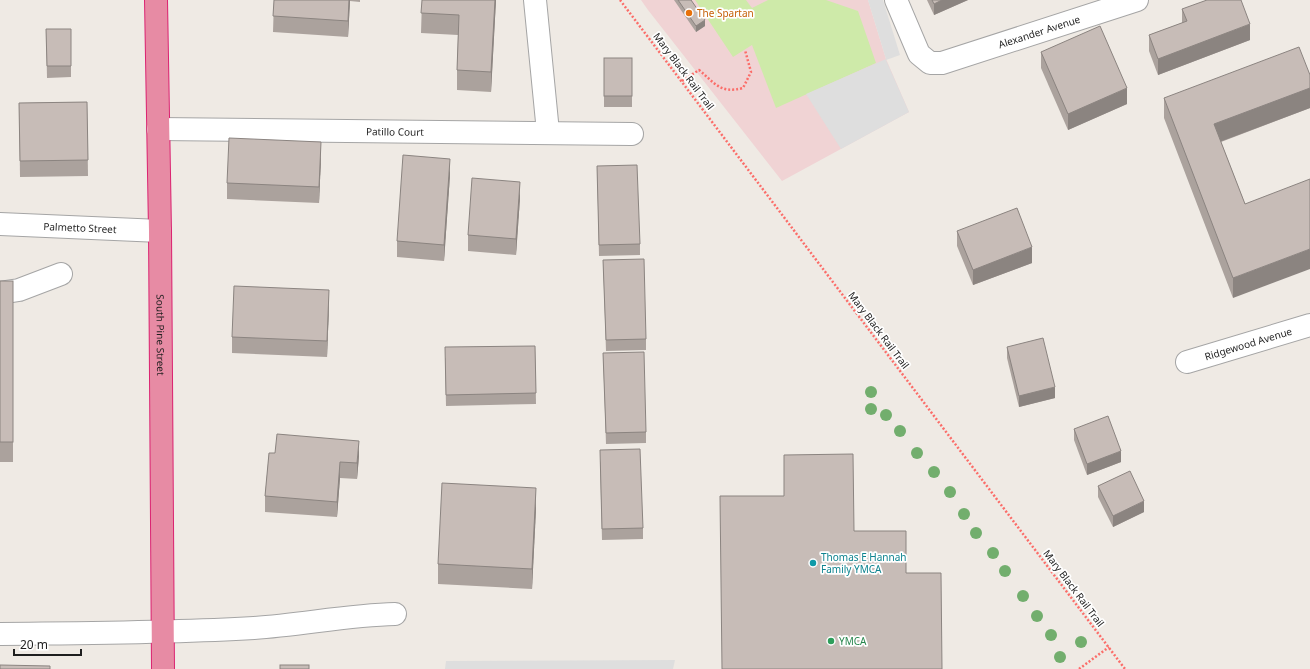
<svg xmlns="http://www.w3.org/2000/svg" width="1310" height="669" font-family="'Noto Sans',sans-serif">
<rect width="100%" height="100%" fill="#efeae4"/>
<polygon fill="#f0d3d4" points="641,0 868,0 886,59 909,112 782,181 648,10"/>
<polygon fill="#ceeaa9" points="695,0 746,0 752,8 768,0 826,0 858,11 876,63 776,108 752,45 733,57"/>
<g fill="#dedede">
<polygon points="868,0 883,0 900,55 886,60 909,112 841,149 806,94 886,59"/>
<polygon points="675,660 673,669 445,669 446,661"/>
</g>
<g fill="none" stroke-linecap="round" stroke-linejoin="round">
<defs>
<g id="minor">
<polyline points="535,0 548,132"/>
<path id="s1" d="M896,0L919,54L930,63H942L1137,0"/>
<path id="s2" d="M158,129L632,134"/>
<path id="s3" d="M0,224L160,231"/>
<polyline points="0,293 19,290 61,274"/>
<path id="s4" d="M1187,362L1310,325"/>
<path d="M0,634C85,633 170,633 254,628C301,625 348,615 395,614"/>
</g>
<g id="highway">
<path id="s5" d="M156,0L160,231L163,669"/>
</g>
</defs>
<use href="#minor" stroke="#a5a5a5" stroke-width="24"/>
<use href="#highway" stroke="#db2371" stroke-width="24"/>
<g stroke="#fb6d69" stroke-width="2.5" stroke-dasharray="2 2" stroke-linecap="butt">
<polyline points="620,0 1125,669"/>
<path d="M682,81L699,70C715,83 720,94 743,88L751,72L745,50"/>
<polyline points="1079,669 1109,647"/>
</g>
<use href="#minor" stroke="#fff" stroke-width="22"/>
<use href="#highway" stroke="#e78ba4" stroke-width="22"/>
</g>
<g fill="#72ae6d">
<circle cx="871" cy="392" r="6"/>
<circle cx="871" cy="409" r="6"/>
<circle cx="886" cy="415" r="6"/>
<circle cx="900" cy="431" r="6"/>
<circle cx="917" cy="453" r="6"/>
<circle cx="934" cy="472" r="6"/>
<circle cx="950" cy="492" r="6"/>
<circle cx="964" cy="514" r="6"/>
<circle cx="976" cy="533" r="6"/>
<circle cx="993" cy="553" r="6"/>
<circle cx="1005" cy="571" r="6"/>
<circle cx="1023" cy="596" r="6"/>
<circle cx="1037" cy="616" r="6"/>
<circle cx="1051" cy="635" r="6"/>
<circle cx="1081" cy="642" r="6"/>
<circle cx="1060" cy="657" r="6"/>
</g>
<g fill="#aba29d">
<polygon points="274,0 360,0 360,2 350,1 348,37 273,32"/>
<polygon points="422,0 496,0 491,92 457,90 457,70 458,35 421,33"/>
<polygon points="674,0 691,0 705,26 696,32"/>
<polygon points="927,0 968,0 934,15"/>
<polygon points="1182,9 1250,40 1158,75 1149,51 1149,35 1182,23"/>
<polygon points="46,29 71,29 71,77 47,78"/>
<polygon points="1041,52 1127,104 1068,130 1041,68"/>
<rect x="604" y="58" width="28" height="49"/>
<polygon points="1310,75 1310,108 1221,142 1245,204 1233,298 1164,118 1164,98"/>
<polygon points="87,102 88,176 20,177 19,103"/>
<polygon points="321,158 319,203 227,199 227,183"/>
<polygon points="597,166 640,244 640,255 599,256"/>
<polygon points="450,175 444,261 397,257 397,241"/>
<polygon points="520,198 516,255 468,251 468,235"/>
<polygon points="957,231 1032,263 973,285 957,246"/>
<polygon points="603,260 646,339 646,350 606,351"/>
<rect x="0" y="281" width="13" height="181"/>
<polygon points="329,306 327,357 232,353 232,337"/>
<polygon points="535,346 536,404 446,406 445,358"/>
<polygon points="1007,347 1055,398 1019,407 1007,358"/>
<polygon points="603,353 646,432 646,443 606,444"/>
<polygon points="1074,429 1121,462 1087,475 1074,440"/>
<polygon points="269,453 359,456 357,479 340,478 337,517 265,512 265,496"/>
<polygon points="600,461 643,528 643,539 602,540"/>
<polygon points="1098,486 1144,512 1113,527 1098,497"/>
<polygon points="536,509 532,589 438,584 438,564"/>
</g>
<g fill="#8b8480">
<polygon points="349,0 350,0 350,1 348,37 348,21"/>
<polygon points="495,0 496,0 491,92 491,72"/>
<polygon points="942,0 968,0 934,15 934,4"/>
<polygon points="705,20 705,26 696,32 696,26"/>
<polygon points="1250,24 1250,40 1158,75 1158,59"/>
<polygon points="1127,88 1127,104 1068,130 1068,114"/>
<polygon points="1310,88 1310,108 1214,144 1214,124"/>
<polygon points="321,142 321,158 319,203 319,187"/>
<polygon points="450,159 450,175 444,261 444,245"/>
<polygon points="520,182 520,198 516,255 516,239"/>
<polygon points="1032,247 1032,263 973,285 973,270"/>
<polygon points="1310,249 1310,269 1233,298 1233,278"/>
<polygon points="329,290 329,306 327,357 327,341"/>
<polygon points="1055,387 1055,398 1019,407 1019,396"/>
<polygon points="359,441 359,456 357,479 357,463"/>
<polygon points="1121,451 1121,462 1087,475 1087,464"/>
<polygon points="340,462 340,478 337,517 337,502"/>
<polygon points="536,488 536,509 532,589 532,569"/>
<polygon points="1144,501 1144,512 1113,527 1113,516"/>
</g>
<g fill="#c7bcb7" stroke="#8b8480">
<polygon points="274,0 349,0 348,21 273,16"/>
<polygon points="422,0 495,0 491,72 457,70 459,15 421,13"/>
<polygon points="678,0 691,0 705,20 696,26"/>
<polygon points="932,0 942,0 934,4"/>
<polygon points="1207,0 1241,0 1250,24 1158,59 1149,35 1187,21 1182,9"/>
<polygon points="1100,26 1127,88 1068,114 1041,52"/>
<polygon points="46,29 71,29 71,66 47,66"/>
<polygon points="1299,47 1310,75 1310,88 1214,124 1245,204 1310,179 1310,249 1233,278 1164,98"/>
<rect x="604" y="58" width="28" height="38"/>
<polygon points="87,102 88,160 20,161 19,103"/>
<polygon points="229,138 321,142 319,187 227,183"/>
<polygon points="403,155 450,159 444,245 397,241"/>
<polygon points="637,165 640,244 599,245 597,166"/>
<polygon points="472,178 520,182 516,239 468,235"/>
<polygon points="1017,208 1032,247 973,270 957,231"/>
<polygon points="644,259 646,339 606,340 603,260"/>
<rect x="0" y="281" width="13" height="161"/>
<polygon points="234,286 329,290 327,341 232,337"/>
<polygon points="1043,338 1055,387 1019,396 1007,347"/>
<polygon points="535,346 536,393 446,395 445,347"/>
<polygon points="644,352 646,432 606,433 603,353"/>
<polygon points="1108,416 1121,451 1087,464 1074,429"/>
<polygon points="277,434 359,441 357,463 340,462 337,502 265,496 269,453 275,453"/>
<polygon points="640,449 643,528 602,529 600,450"/>
<polygon points="853,454 854,531 906,531 906,573 941,573 942,669 722,669 720,496 784,496 784,455"/>
<polygon points="1130,471 1144,501 1113,516 1098,486"/>
<polygon points="442,483 536,488 532,569 438,564"/>
<polygon points="0,665 50,666 50,669 0,669"/>
<rect x="280" y="665" width="29" height="4"/>
</g>
<circle fill="#e8710a" stroke="#fff" stroke-width="1.5" cx="689" cy="13" r="4"/>
<circle fill="#0f9aa8" stroke="#fff" stroke-width="1.5" cx="813" cy="563" r="4"/>
<circle fill="#2e9e5b" stroke="#fff" stroke-width="1.5" cx="831" cy="641" r="4"/>
<g text-anchor="middle" stroke-width="3.5" stroke-linejoin="round" paint-order="stroke">
<g font-size="10" fill="#c56008" stroke="#fff" text-anchor="start">
<text x="697" y="17">The Spartan</text>
</g>
<g font-size="10" fill="#1e1e1e" stroke="#fff">
<text dy="4" stroke="none"><textPath href="#s1" startOffset="187">Alexander Avenue</textPath></text>
<text transform="translate(684 71) rotate(53)" y="4">Mary Black Rail Trail</text>
<text dy="4" stroke="none"><textPath href="#s2" startOffset="237">Patillo Court</textPath></text>
<text dy="4" stroke="none"><textPath href="#s3" startOffset="80">Palmetto Street</textPath></text>
<text transform="translate(879 330) rotate(53)" y="4">Mary Black Rail Trail</text>
<text dy="4" stroke="none"><textPath href="#s5" startOffset="335">South Pine Street</textPath></text>
<text dy="4" stroke="none"><textPath href="#s4" startOffset="64">Ridgewood Avenue</textPath></text>
<text transform="translate(1074 588) rotate(53)" y="4">Mary Black Rail Trail</text>
</g>
<g font-size="10" fill="#0d838f" stroke="#fff" text-anchor="start">
<text x="821" y="561">Thomas E Hannah<tspan x="821" dy="12">Family YMCA</tspan></text>
</g>
<g font-size="10" fill="#27864d" stroke="#fff" text-anchor="start">
<text x="839" y="645">YMCA</text>
</g>
</g>
<path d="M14 649v6h67v-6" fill="none" stroke="#1e1e1e" stroke-width="2"/>
<text x="20" y="649" font-size="12" fill="#1e1e1e" stroke="#ffffff" stroke-width="3" paint-order="stroke">20 m</text>
</svg>
